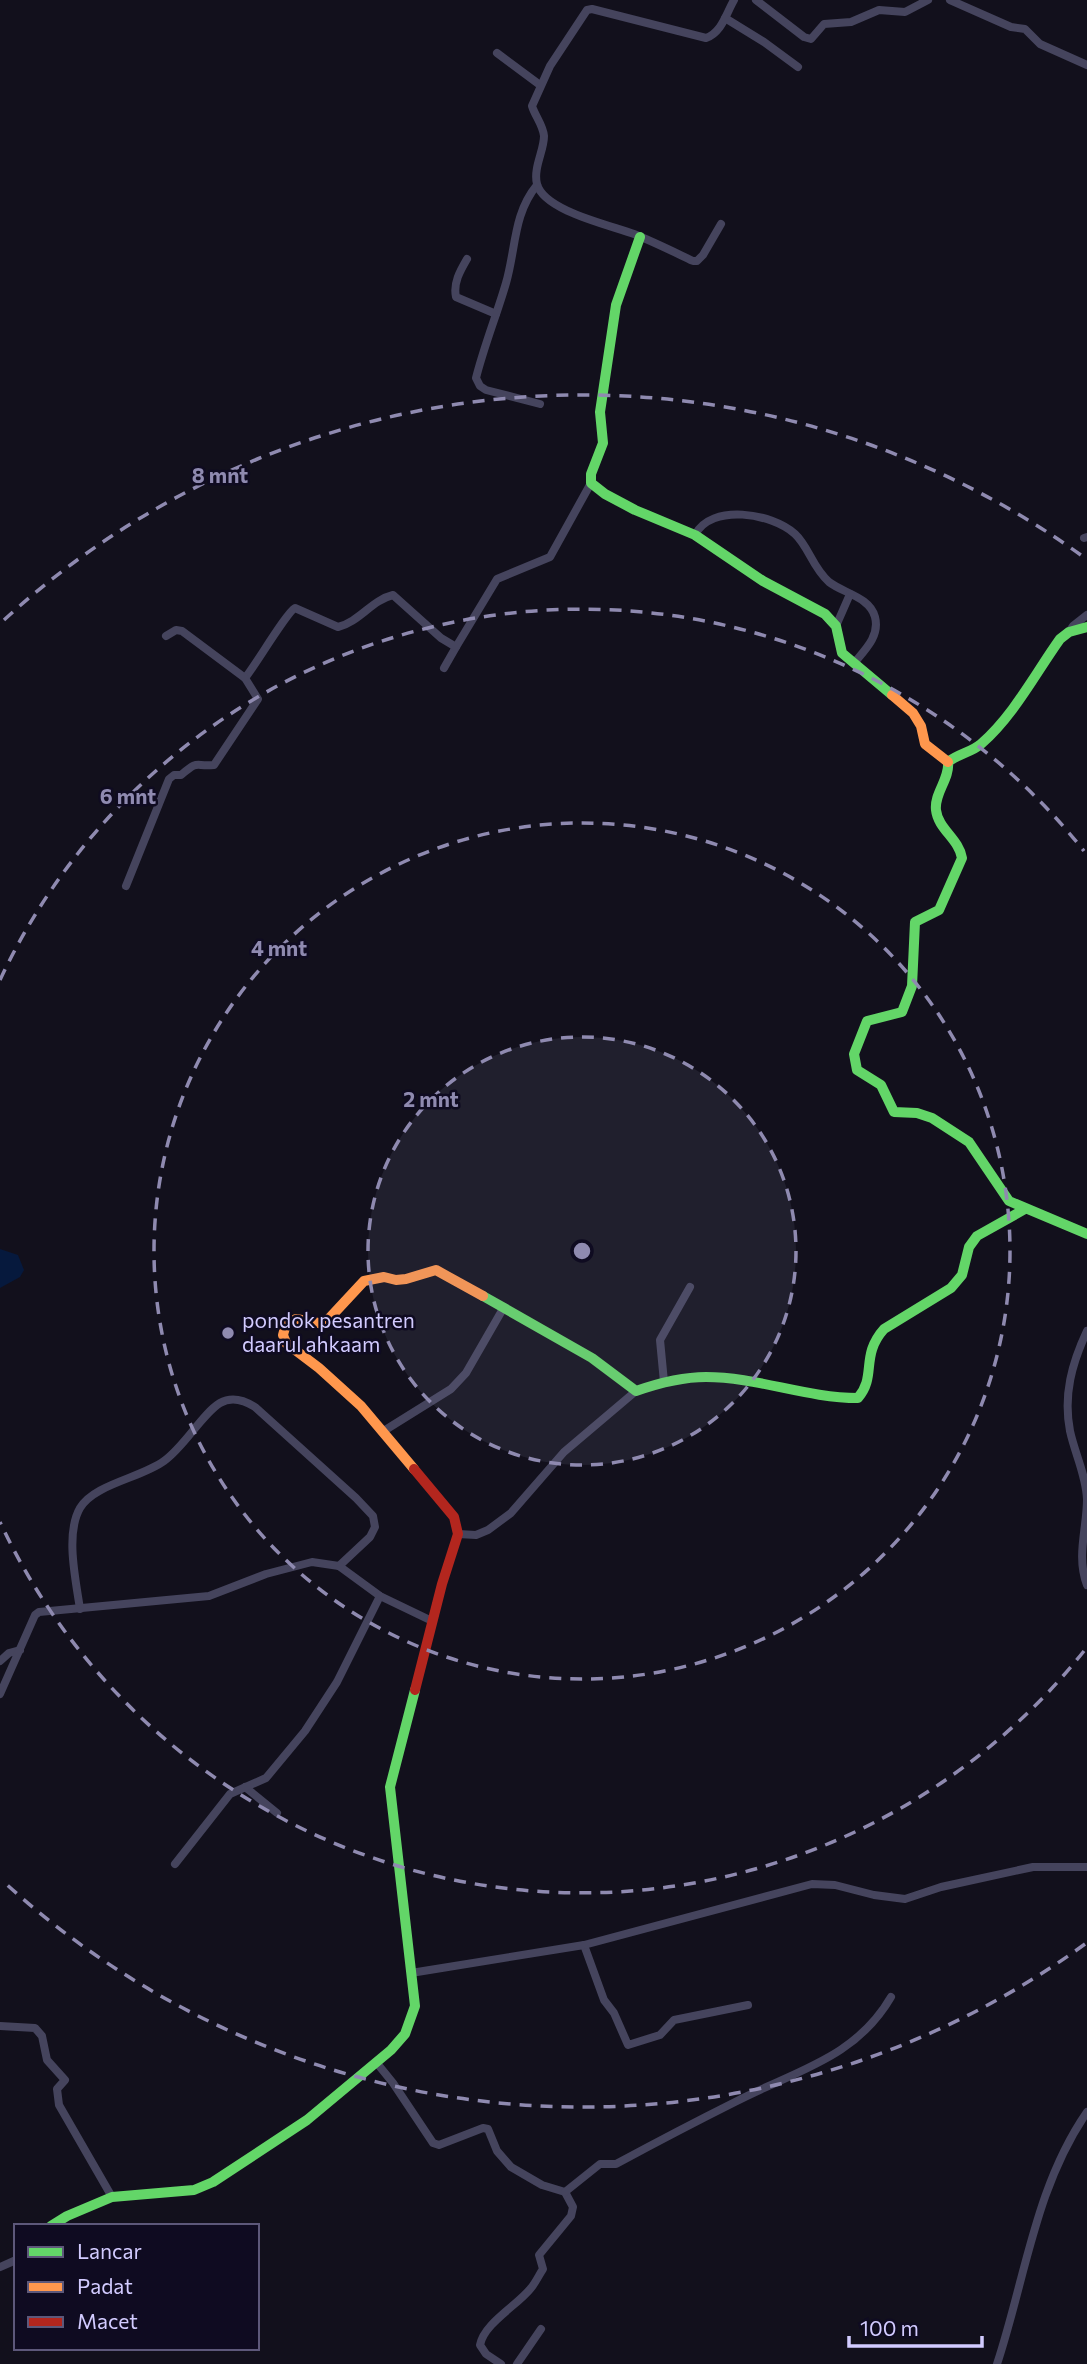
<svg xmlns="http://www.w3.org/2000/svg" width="1087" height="2364" font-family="Commissioner,sans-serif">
<rect width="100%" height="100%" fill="#12101c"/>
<polygon fill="#06193d" points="0,1249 18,1255 24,1270 20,1277 0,1288"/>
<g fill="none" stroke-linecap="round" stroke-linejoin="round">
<g stroke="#45445d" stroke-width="8">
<polyline points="756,0 804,37 811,39 824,24 851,22 879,10 905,12 928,0"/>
<polyline points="950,0 1011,27 1025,29 1040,44 1087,65"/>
<polyline points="725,18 764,42 798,67"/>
<polyline points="497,53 540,85"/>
<path d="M537,185C513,214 516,249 506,283C497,314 484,346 476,378L480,386L486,390L540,404"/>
<path d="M721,224L703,255L697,261H693C674,252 654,242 634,234C610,225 544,211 537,184C533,168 544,151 544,136C543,125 535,116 532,106L550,66L587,10L592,9L706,38C722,32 726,14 734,0"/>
<path d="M467,259C460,271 453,283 456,297L496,314"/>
<path d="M695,535C711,503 772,513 795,534C809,547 812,567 829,582C843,593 870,597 875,617C880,636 865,650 854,663"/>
<polyline points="1084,538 1087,537"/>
<polyline points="836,626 850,594"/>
<polyline points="1069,632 1073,626 1087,615"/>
<polyline points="444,668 456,647"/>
<path d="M245,678C255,666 287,612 295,608L338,627C359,622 372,600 393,595L441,638L456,647L497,579L550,557L591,483"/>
<path d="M126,886L169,779L174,775H181C200,759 194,767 214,765L258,699L245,678L182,631L176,630L166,636"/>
<path d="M1087,1331C1072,1363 1063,1395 1070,1431C1075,1454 1086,1475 1087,1499C1087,1529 1076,1556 1087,1585"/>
<polyline points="664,1382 660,1340 690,1287"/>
<polyline points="382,1432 451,1389 466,1373 504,1307"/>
<polyline points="458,1534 476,1535 488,1530 511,1513 564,1452 636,1391"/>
<path d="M80,1609C76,1581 65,1534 80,1508C94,1484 141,1478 164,1461C185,1446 202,1414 220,1403C232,1396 244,1400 255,1407L356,1498L373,1516L375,1527L370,1537L339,1566"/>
<polyline points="0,1661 9,1653 20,1650"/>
<polyline points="0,1694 35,1615 39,1612 209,1596 266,1574 312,1562 339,1566 380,1596 432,1621"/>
<polyline points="245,1787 277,1813"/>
<polyline points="175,1864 230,1794 266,1778 305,1731 337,1682 380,1596"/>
<polyline points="584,1945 604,2000 614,2013 628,2045 660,2035 674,2020 748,2005"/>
<polyline points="411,1973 584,1945 812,1884 835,1885 874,1895 905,1899 941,1887 1033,1867 1087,1867"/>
<polyline points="0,2026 35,2028 42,2036 47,2060 65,2080 57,2089 59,2105 112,2197"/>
<path d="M376,2062L393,2083L433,2143L439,2145L483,2128L488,2129L497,2151L511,2167L542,2185L565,2192L573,2207L571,2216L539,2255L543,2269C539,2275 536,2282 531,2288C518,2305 484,2323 480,2345L486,2354L501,2364"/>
<path d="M565,2192L600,2164H616C655,2143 695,2122 735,2102C794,2071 855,2059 891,1997"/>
<polyline points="0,2267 16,2260"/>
<polyline points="517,2364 541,2329"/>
<path d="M997,2364C1025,2280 1035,2187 1087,2112"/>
</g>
<g stroke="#63d668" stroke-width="10">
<polyline points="640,237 616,305 600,412 603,443 591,474 591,483 605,494 635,510 695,535 763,581 825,614 836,626 842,653 892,695"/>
<path d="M1087,627L1069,632L1060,639C1035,674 1014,715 981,744C972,752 958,754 948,762C950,779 934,793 936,810C938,829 959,839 962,858L939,910L915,922L912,986L902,1012L867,1021L854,1054L857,1070L881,1085L894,1112L917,1113L932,1118L969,1142L1009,1201L1087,1234"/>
<path d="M483,1296L592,1358L636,1391C659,1383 682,1377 706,1377C757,1377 806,1398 858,1398C877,1376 860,1356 884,1329L951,1288L962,1275L969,1247L977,1236L1025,1209"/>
<polyline points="51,2226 67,2216 112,2197 194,2190 213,2182 307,2120 391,2050 405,2034 415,2006 390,1787 415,1690"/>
</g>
<g stroke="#ff974d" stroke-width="10">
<polyline points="892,695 913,713 921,726 925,744 948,762"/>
<polyline points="414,1469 361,1406 319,1368 286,1343 283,1335 286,1324 296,1319 324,1324 364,1281 384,1277 396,1280 406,1279 436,1270 483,1296"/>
</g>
<polyline stroke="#b3261e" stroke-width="10" points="414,1469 454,1517 458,1534 442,1584 415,1690"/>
</g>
<circle cx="582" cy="1251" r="214" fill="#8f8ab0" fill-opacity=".12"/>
<g fill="none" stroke="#8f8ab0" stroke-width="3.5" stroke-dasharray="12 9">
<circle cx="582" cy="1251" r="214"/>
<circle cx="582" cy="1251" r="428"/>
<path d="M1084 1651A642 642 0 0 1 0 1522M0 980A642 642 0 0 1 1084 851"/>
<path d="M1085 1944A856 856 0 0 1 4 1882M4 620A856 856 0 0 1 1085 558"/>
</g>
<circle fill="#8f8ab0" stroke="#0f0b21" stroke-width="2.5" cx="228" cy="1333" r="7"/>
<g text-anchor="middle" stroke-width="5" stroke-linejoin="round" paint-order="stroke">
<g font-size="21" fill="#d2cbff" stroke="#0f0b21" text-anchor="start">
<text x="242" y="1328">pondok pesantren<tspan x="242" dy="24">daarul ahkaam</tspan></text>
</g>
</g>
<circle cx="582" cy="1251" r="10" fill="#8f8ab0" stroke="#0f0b21" stroke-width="3.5"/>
<g font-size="21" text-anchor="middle" font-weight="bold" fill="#8f8ab0" stroke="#0f0b21" stroke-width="5" stroke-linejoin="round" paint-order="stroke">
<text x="220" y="483">8 mnt</text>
<text x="128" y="804">6 mnt</text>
<text x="279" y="956">4 mnt</text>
<text x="431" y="1107">2 mnt</text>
</g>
<rect x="14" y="2224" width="245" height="126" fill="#0f0b21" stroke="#5d587a" stroke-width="2"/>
<rect x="28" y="2247" width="35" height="10" fill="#63d668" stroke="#5d587a" stroke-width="2"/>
<text x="77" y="2259" font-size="21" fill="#d2cbff">Lancar</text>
<rect x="28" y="2282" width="35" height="10" fill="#ff974d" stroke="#5d587a" stroke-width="2"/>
<text x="77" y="2294" font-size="21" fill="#d2cbff">Padat</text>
<rect x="28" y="2317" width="35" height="10" fill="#b3261e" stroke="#5d587a" stroke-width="2"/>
<text x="77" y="2329" font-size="21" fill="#d2cbff">Macet</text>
<path d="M849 2336v10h133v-10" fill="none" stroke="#d2cbff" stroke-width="3.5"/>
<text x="860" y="2336" font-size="21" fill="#d2cbff" stroke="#0f0b21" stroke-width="5" paint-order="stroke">100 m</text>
</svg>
